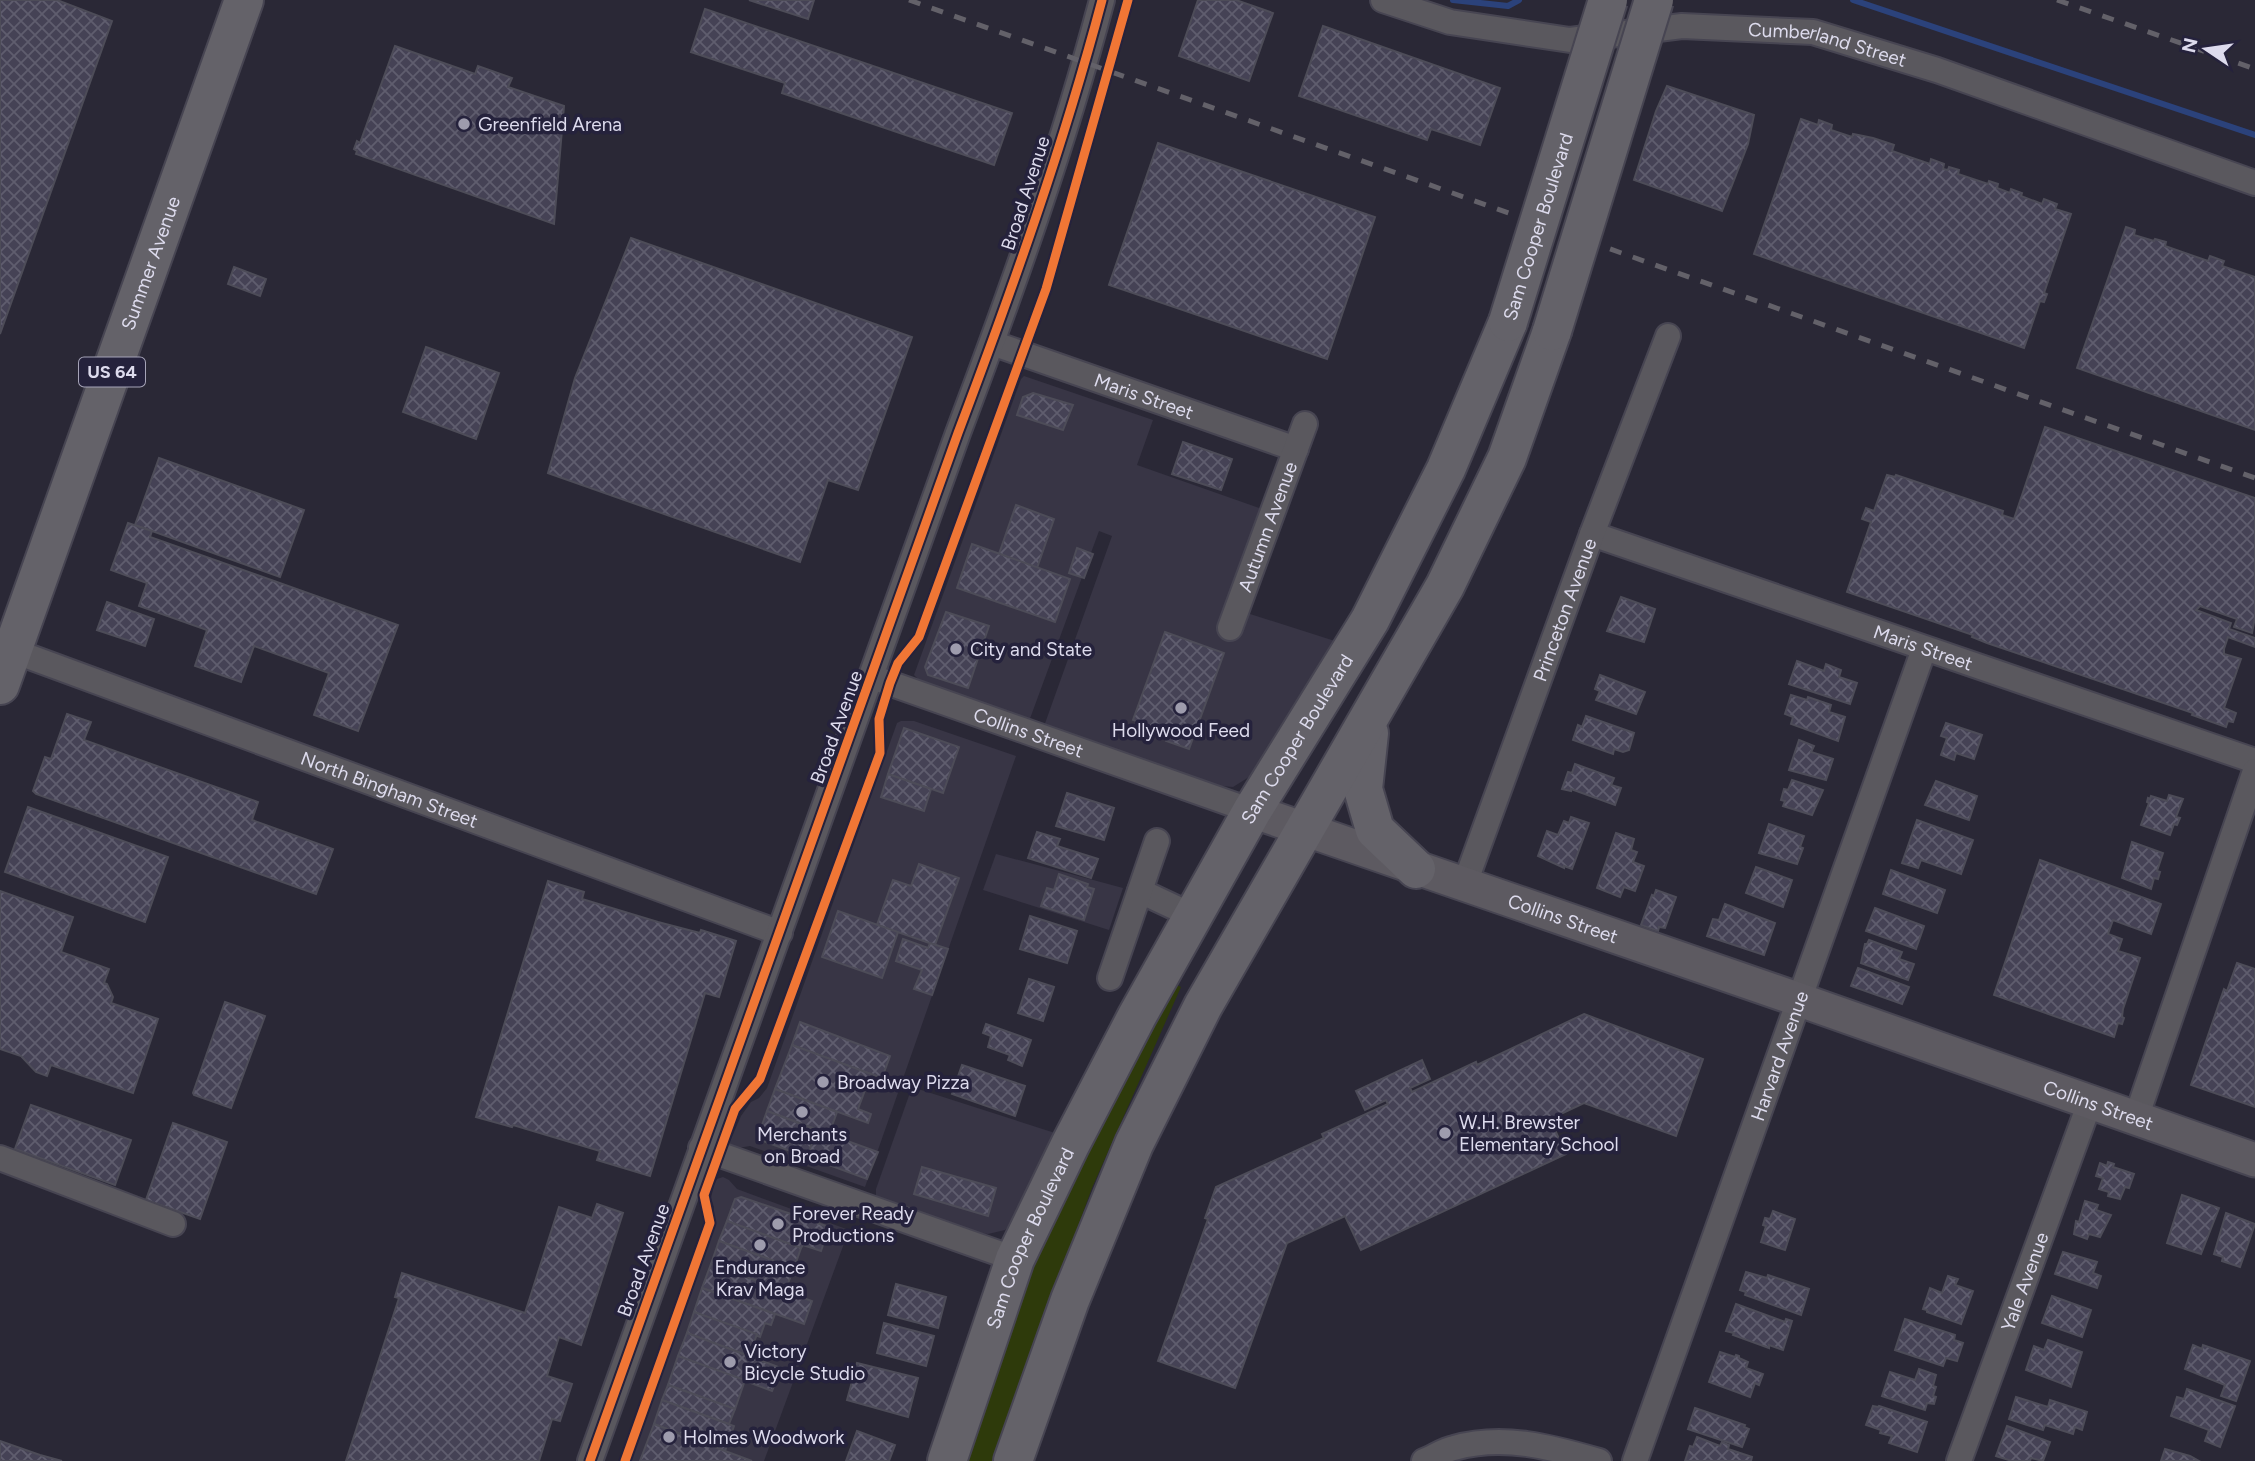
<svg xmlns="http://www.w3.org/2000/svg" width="2255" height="1461" font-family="Figtree,sans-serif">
<defs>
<pattern id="building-cross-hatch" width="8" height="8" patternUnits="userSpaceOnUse" patternTransform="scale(1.75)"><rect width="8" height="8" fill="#454255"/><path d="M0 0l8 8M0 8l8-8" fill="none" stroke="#5f5d6e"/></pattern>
</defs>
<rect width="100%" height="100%" fill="#2a2836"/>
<g fill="#383545">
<polygon points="1024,376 1153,420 1137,465 1262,509 1225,606 1338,642 1263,764 1249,777 1233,787 1208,785 1043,729 1112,536 1099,531 1028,724 922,683 914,675 1021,379"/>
<polygon points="901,721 914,721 1016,756 865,1187 750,1146 732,1149 728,1146 741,1116 751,1102 759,1098 767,1088 897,723"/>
<polygon points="996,854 1123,888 1109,930 983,890"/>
<polygon points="912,1087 1055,1133 1015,1220 1005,1230 988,1234 977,1233 883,1201 876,1196 876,1189"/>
<polygon points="723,1177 729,1180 737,1189 849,1230 764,1461 631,1461 712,1234 714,1207 711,1198 714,1185 717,1179"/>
</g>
<polygon fill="#2e3a0b" points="1173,983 1181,987 1092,1188 992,1461 963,1461 1001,1352 1051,1224"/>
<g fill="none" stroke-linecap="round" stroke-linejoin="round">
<g stroke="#2b427b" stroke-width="6">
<polyline points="1453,0 1508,6 1519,0"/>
<polyline points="1853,0 2255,135"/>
</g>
</g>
<g fill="url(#building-cross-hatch)" stroke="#4d4c58" stroke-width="2">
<polygon points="0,0 57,0 112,21 0,334"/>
<polygon points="749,0 814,0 808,19"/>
<polygon points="1198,0 1236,0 1273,13 1249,81 1179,56"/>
<polygon points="705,9 1012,113 994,165 782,93 785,83 691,52"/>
<polygon points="1323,26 1500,88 1480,145 1431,129 1427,140 1299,96"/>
<polygon points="395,46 475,74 478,66 512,78 508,87 564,106 554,224 356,154 357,151 354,149 357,141 360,143"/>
<polygon points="1667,86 1754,115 1748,144 1722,211 1634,180 1656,111"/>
<polygon points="1801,119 1818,125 1819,120 1832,125 1831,130 1852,137 1853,134 1873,138 1894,145 1892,151 1930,164 1931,159 1944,164 1943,169 1948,170 1949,167 1959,170 1958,174 1988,184 1989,181 1998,184 1997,188 2010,193 2011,189 2022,193 2021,196 2042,204 2044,199 2057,204 2055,209 2071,214 2044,293 2047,294 2044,302 2040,301 2024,348 1754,254"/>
<polygon points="1158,143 1375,217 1327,359 1109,285"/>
<polygon points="2126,227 2135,230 2134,235 2154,241 2155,239 2166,242 2165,246 2208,261 2210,256 2224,261 2222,266 2255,277 2255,430 2077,368"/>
<polygon points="631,238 912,337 858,490 828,480 800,562 548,473 575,378"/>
<polygon points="234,267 266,279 260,296 228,284"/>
<polygon points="426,347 499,373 476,439 403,412"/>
<polygon points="1033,393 1073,405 1063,430 1017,415 1023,397"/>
<polygon points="2045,427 2255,498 2255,617 2252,633 2234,627 2237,619 2200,606 2196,610 2231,623 2229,629 2255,638 2255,647 2228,637 2224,649 2224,654 2241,659 2224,708 2236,713 2233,722 2228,721 2226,727 2192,715 2193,713 1987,643 1972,637 1973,635 1847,592 1871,522 1862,519 1866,508 1874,511 1887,475 1895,477 1896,475 2003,511 2002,515 2014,519"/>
<polygon points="1183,442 1232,459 1221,490 1172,474"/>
<polygon points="159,458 304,510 280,577 135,525"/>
<polygon points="1016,505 1054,519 1037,568 999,554"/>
<polygon points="128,523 152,531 150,537 398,625 358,731 314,715 329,673 254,646 241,682 195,666 207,630 139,606 147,583 111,570"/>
<polygon points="972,544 1070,579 1055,622 957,588"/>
<polygon points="1077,548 1093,554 1084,578 1069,573"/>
<polygon points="1621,597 1655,609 1644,642 1607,631"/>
<polygon points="107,602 154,619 145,646 97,630"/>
<polygon points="946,612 989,626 968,688 928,675 925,667"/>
<polygon points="1165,632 1224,653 1189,749 1166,741 1169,733 1133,720"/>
<polygon points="1797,661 1824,671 1826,664 1841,670 1839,677 1857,683 1850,704 1789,684"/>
<polygon points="1600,675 1645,692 1636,714 1596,700 1600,691 1595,689"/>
<polygon points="1791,695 1807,700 1808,697 1831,705 1829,712 1845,717 1838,741 1791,724 1793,717 1785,714"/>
<polygon points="67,714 91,722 84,740 258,802 252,820 333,849 316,894 36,794 33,791 45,757 51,759"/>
<polygon points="1586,716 1634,733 1629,750 1623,752 1614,749 1613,754 1573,740 1578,725 1582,727"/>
<polygon points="1946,723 1982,735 1974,759 1956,753 1954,760 1941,755 1947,738 1941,736"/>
<polygon points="904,728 959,747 943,793 888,774"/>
<polygon points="1799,740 1814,746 1811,752 1833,759 1826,780 1789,770"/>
<polygon points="1575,764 1614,778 1611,785 1621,788 1615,805 1571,789 1571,791 1562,789 1568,772 1572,773"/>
<polygon points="888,774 931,789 924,811 881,797"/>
<polygon points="1792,780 1823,790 1812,815 1783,806 1785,801 1781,800 1784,789 1788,790"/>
<polygon points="1936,781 1977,796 1969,820 1925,805"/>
<polygon points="1067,793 1114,808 1104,840 1056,826"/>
<polygon points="2169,795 2183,799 2176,817 2180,818 2177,825 2174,824 2170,835 2141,825 2149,803 2147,802 2148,798 2150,799 2151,796 2167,801"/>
<polygon points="28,807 168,857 145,922 5,872"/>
<polygon points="1571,817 1589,823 1572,869 1564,866 1564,868 1538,856 1547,831 1558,835 1564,821 1569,823"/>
<polygon points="1917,820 1973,840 1961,874 1921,860 1918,868 1902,863"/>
<polygon points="1769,824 1804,836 1800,847 1803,848 1797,864 1759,853"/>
<polygon points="1037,832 1060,839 1057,846 1098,859 1091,878 1028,858"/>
<polygon points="1616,833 1634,839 1631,850 1637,852 1633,862 1644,866 1635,891 1624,887 1620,897 1597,888"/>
<polygon points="2132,842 2163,853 2157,871 2160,872 2158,879 2154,878 2151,889 2122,878"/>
<polygon points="2040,860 2161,904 2151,934 2113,920 2108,934 2122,939 2118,951 2140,958 2123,1009 2122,1017 2124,1018 2122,1024 2118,1023 2114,1037 1994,995"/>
<polygon points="919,864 959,878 935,945 877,925 893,880 911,886"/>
<polygon points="1756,867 1792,880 1783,907 1746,893"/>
<polygon points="1891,870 1945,890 1937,913 1883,894"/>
<polygon points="1059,874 1088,884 1087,887 1094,889 1084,920 1041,906 1047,888 1054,890"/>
<polygon points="548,881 584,892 582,899 658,922 700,933 701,930 736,941 719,997 705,993 650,1176 597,1160 600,1151 513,1125 512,1127 476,1117"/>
<polygon points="1656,890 1676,897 1665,928 1659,927 1658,931 1641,925 1652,895 1654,896"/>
<polygon points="0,891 73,917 61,952 109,969 104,983 107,984 113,997 111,1003 158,1019 133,1093 51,1065 47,1076 36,1072 21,1056 0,1049"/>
<polygon points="1725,904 1775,923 1764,955 1707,936 1713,919 1719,920"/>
<polygon points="1875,908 1924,926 1916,949 1866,931"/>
<polygon points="838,911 898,932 882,978 822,957"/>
<polygon points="1030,916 1077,931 1067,963 1020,949"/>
<polygon points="903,939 928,948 930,943 948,949 932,995 914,989 922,970 896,961"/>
<polygon points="1869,940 1902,952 1899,959 1914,964 1908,980 1861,963 1865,944 1867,944"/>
<polygon points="2237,963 2255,969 2255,1107 2191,1085 2224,989 2227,991"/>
<polygon points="1858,968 1909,987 1902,1004 1851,986"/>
<polygon points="1029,979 1054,987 1043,1021 1018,1013"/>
<polygon points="225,1002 265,1016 231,1108 194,1095 193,1093"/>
<polygon points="1584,1014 1703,1059 1676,1136 1584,1103 1550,1119 1566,1154 1361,1250 1345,1216 1287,1243 1235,1388 1158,1361 1208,1219 1205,1218 1216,1187 1324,1138 1322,1134 1388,1104 1386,1100 1365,1110 1356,1091 1422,1060 1430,1079 1410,1088 1412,1092 1476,1062 1477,1065"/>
<polygon points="800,1022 890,1056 882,1078 792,1045"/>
<polygon points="986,1024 1031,1040 1022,1066 1008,1060 1010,1055 988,1047 991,1036 983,1033"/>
<polygon points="792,1045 871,1074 858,1109 871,1114 868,1123 775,1089"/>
<polygon points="962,1065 1025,1086 1015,1116 952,1094"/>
<polygon points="775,1089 837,1112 829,1134 767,1111"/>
<polygon points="31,1105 131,1140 115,1185 15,1149"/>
<polygon points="767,1111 817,1130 807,1157 757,1139"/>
<polygon points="173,1123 227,1142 200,1219 146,1200"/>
<polygon points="817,1130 878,1152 867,1179 807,1157"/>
<polygon points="2108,1162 2114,1164 2113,1167 2134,1174 2129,1188 2125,1187 2120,1199 2108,1196 2109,1192 2099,1189 2103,1178 2096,1176 2100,1163 2107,1166"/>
<polygon points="922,1167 996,1188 988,1216 914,1194"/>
<polygon points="2182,1195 2219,1208 2201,1254 2167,1243"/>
<polygon points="741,1197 829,1227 821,1251 803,1245 801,1248 727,1221 735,1199"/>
<polygon points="2085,1201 2098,1205 2096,1210 2111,1215 2100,1237 2089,1234 2087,1239 2074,1234 2076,1221 2079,1222"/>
<polygon points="597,1204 623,1213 581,1345 559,1337 547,1376 572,1384 560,1421 552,1419 539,1461 346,1461 399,1298 395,1297 402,1273 525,1313 559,1207 592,1218"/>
<polygon points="1773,1211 1795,1219 1785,1250 1761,1242 1766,1226 1763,1225 1765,1218 1770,1219"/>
<polygon points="2226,1213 2255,1224 2240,1267 2222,1261 2223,1257 2214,1254"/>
<polygon points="727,1221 801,1248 794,1268 719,1241"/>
<polygon points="719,1241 794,1268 785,1291 711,1264"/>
<polygon points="2063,1252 2097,1262 2093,1273 2101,1276 2097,1288 2055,1274"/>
<polygon points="711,1264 812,1301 804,1324 702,1288"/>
<polygon points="1746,1272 1767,1278 1768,1275 1809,1289 1801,1315 1745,1295 1746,1292 1740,1290"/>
<polygon points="1948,1276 1958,1279 1955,1285 1973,1291 1961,1324 1927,1312 1927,1310 1923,1309 1930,1288 1942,1293"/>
<polygon points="896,1284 946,1297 938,1328 888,1315"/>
<polygon points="702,1288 775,1314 771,1325 765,1323 760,1337 694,1312"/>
<polygon points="2052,1296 2091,1310 2082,1337 2042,1323"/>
<polygon points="1736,1304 1785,1322 1786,1319 1792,1321 1783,1350 1769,1345 1769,1348 1733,1335 1734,1333 1726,1331"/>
<polygon points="694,1312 757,1334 749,1356 687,1333"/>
<polygon points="1905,1319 1955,1335 1954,1340 1963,1343 1957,1361 1946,1358 1943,1366 1895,1350"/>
<polygon points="884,1323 934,1336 926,1366 877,1353"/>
<polygon points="687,1333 781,1368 772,1391 678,1356"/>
<polygon points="2048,1340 2082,1352 2071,1387 2026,1370 2034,1346 2044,1350"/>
<polygon points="2193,1345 2202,1349 2203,1345 2250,1361 2236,1401 2221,1396 2225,1385 2185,1369"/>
<polygon points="1720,1352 1735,1357 1736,1355 1739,1356 1739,1358 1748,1362 1746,1368 1763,1374 1759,1385 1755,1383 1750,1397 1709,1382"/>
<polygon points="678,1356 745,1380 735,1409 668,1385"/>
<polygon points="857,1363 918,1378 908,1417 847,1400"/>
<polygon points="1919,1369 1936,1375 1933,1386 1936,1387 1933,1396 1936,1397 1934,1404 1927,1403 1925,1410 1882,1396 1890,1372 1915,1380"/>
<polygon points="668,1385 735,1409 729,1424 662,1400"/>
<polygon points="2187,1389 2235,1406 2220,1447 2205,1441 2209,1430 2171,1416 2177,1397 2184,1399"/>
<polygon points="2016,1397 2048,1407 2050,1400 2087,1412 2082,1430 2075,1427 2073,1434 2045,1425 2043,1430 2009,1419"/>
<polygon points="662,1400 734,1426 725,1451 654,1424"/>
<polygon points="1873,1406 1878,1407 1879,1406 1927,1422 1917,1452 1889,1443 1892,1436 1880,1433 1881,1430 1866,1425"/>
<polygon points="1695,1408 1745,1425 1744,1427 1749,1429 1742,1447 1688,1429"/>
<polygon points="654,1424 725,1451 752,1461 640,1461"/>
<polygon points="2007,1426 2050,1442 2043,1461 2031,1458 2030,1461 2012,1461 1996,1456"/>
<polygon points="857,1431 895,1445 889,1461 846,1461"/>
<polygon points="1697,1437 1720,1446 1722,1442 1729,1445 1728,1449 1752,1457 1751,1461 1685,1461 1690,1446 1693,1447"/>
<polygon points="0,1441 40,1455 62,1461 0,1461"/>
<polygon points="2165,1449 2190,1456 2199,1461 2161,1461"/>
</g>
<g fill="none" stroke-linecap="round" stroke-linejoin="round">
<defs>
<g id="street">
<path id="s1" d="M1383,0L1450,22L1570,40L1682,26L1813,32L1937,70L2255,183"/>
<path id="s2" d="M992,343L1296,449"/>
<path id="s3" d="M1592,534L2255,761"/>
<path id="s4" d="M1230,628L1305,424"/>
<path id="s5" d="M0,646L780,933"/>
<path id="s6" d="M872,677L1252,811"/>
<path id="s7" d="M1464,886L1592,534L1668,336"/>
<polyline points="1140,891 1193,916"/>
<polyline points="1110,978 1157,841"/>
<polyline points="2136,1118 2255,771"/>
<polyline points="701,1148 1015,1259"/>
<polyline points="0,1158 173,1224"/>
<path d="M590,1461L958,433C1012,290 1063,147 1102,0"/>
<path d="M1424,1461C1434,1457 1444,1450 1454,1448C1503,1434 1551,1447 1599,1461"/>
<path id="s8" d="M1635,1461L1924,649"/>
<path id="s9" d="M1959,1461L2090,1102"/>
</g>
<g id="secondary">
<path id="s10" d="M1252,811L1800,1000L2255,1160"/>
</g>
<g id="primary">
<path id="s11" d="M0,685L244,0"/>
<polyline points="1369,733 1363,789 1375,830 1416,869"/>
<path id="s12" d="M947,1461L1015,1259L1070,1145L1137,1016L1252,811L1370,620L1446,469L1508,322"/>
<polyline points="1013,1461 1070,1300 1134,1144 1203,1006 1445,586 1507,458 1552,331"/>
</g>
</defs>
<use href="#street" stroke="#474552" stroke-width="28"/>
<use href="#secondary" stroke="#474552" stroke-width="37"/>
<use href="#primary" stroke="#474552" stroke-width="42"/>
<use href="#street" stroke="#5a585e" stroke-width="24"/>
<use href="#secondary" stroke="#5d5a61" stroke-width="33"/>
<use href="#primary" stroke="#646269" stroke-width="38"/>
<g stroke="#636169" stroke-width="5" stroke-dasharray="12 12" stroke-linecap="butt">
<polyline points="909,0 2255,478"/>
<polyline points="2057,0 2255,69"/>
</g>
<defs>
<g id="primary-bridge">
<path id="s13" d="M1508,322L1608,0"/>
<polyline points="1552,331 1654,0"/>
</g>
</defs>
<use href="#primary-bridge" stroke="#474552" stroke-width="42" stroke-linecap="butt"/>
<use href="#primary-bridge" stroke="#646269" stroke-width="38"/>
<defs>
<g id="cycleway">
<path d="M590,1461L958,433C1012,290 1063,147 1102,0"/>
<polyline points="625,1461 710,1223 704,1195 735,1109 760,1079 880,753 879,719 890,683 898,663 919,637 1046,289 1128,0"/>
</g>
</defs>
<use href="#cycleway" stroke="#25223c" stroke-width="13"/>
<use href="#cycleway" stroke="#f07635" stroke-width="9"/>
</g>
<g fill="#9e9cad" stroke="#25223c" stroke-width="2.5">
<circle cx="464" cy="124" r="7"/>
<circle cx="956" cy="649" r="7"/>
<circle cx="1181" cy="708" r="7"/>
<circle cx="823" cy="1082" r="7"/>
<circle cx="802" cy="1112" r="7"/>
<circle cx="1445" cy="1133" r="7"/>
<circle cx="778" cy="1224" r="7"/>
<circle cx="760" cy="1245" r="7"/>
<circle cx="730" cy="1362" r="7"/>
<circle cx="669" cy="1437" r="7"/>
</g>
<g text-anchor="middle" stroke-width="7" stroke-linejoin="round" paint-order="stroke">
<rect fill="#25223c" stroke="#a6a4b8" stroke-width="2" x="79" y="357.5" width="66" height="29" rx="5"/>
<g font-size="18" font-weight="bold" fill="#dddbed">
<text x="112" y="378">US 64</text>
</g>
<g font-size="19" fill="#dddbed" stroke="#25223c">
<text dy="7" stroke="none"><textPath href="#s1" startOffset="452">Cumberland Street</textPath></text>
<text transform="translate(1025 193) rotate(-72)" y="7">Broad Avenue</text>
<text dy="7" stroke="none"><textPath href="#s13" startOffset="100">Sam Cooper Boulevard</textPath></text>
<text dy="7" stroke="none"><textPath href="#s11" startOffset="448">Summer Avenue</textPath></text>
<text dy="7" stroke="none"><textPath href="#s2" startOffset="161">Maris Street</textPath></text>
<text dy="7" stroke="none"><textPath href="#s4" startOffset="108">Autumn Avenue</textPath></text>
<text dy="7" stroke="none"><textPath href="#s7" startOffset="294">Princeton Avenue</textPath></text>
<text dy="7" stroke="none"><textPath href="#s3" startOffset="350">Maris Street</textPath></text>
<text transform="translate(836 727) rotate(-70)" y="7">Broad Avenue</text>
<text dy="7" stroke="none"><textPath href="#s6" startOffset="166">Collins Street</textPath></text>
<text dy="7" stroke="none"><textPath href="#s12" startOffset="805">Sam Cooper Boulevard</textPath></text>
<text dy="7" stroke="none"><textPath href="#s5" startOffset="415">North Bingham Street</textPath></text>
<text dy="7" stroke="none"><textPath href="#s10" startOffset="329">Collins Street</textPath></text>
<text dy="7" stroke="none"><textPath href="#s8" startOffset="430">Harvard Avenue</textPath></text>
<text dy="7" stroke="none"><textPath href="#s10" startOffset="896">Collins Street</textPath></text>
<text dy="7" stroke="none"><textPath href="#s12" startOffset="238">Sam Cooper Boulevard</textPath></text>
<text transform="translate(643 1260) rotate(-70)" y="7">Broad Avenue</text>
<text dy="7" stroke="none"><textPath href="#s9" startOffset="191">Yale Avenue</textPath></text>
</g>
<g font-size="19" fill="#dddbed" stroke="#25223c" text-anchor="start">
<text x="478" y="131">Greenfield Arena</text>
<text x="970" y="656">City and State</text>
<text x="1181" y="737" text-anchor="middle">Hollywood Feed</text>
<text x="837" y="1089">Broadway Pizza</text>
<text x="1459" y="1129">W.H. Brewster<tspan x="1459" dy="22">Elementary School</tspan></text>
<text x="802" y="1141" text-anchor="middle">Merchants<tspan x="802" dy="22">on Broad</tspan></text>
<text x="792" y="1220">Forever Ready<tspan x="792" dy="22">Productions</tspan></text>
<text x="760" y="1274" text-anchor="middle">Endurance<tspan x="760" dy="22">Krav Maga</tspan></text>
<text x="744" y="1358">Victory<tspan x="744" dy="22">Bicycle Studio</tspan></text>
<text x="683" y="1444">Holmes Woodwork</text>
</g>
</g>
<g transform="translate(2206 49) rotate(283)" stroke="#25223c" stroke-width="5" paint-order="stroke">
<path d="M0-5L12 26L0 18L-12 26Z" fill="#dddbed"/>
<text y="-10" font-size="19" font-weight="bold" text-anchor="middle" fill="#dddbed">N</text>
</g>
</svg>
